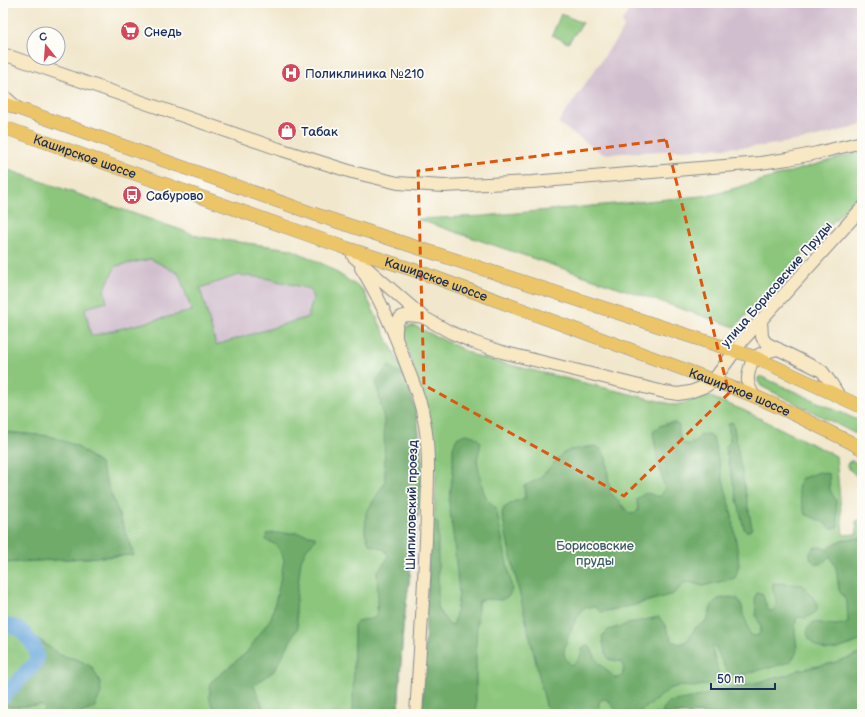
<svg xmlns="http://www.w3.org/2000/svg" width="865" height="717" font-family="'Balsamiq Sans',sans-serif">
<rect width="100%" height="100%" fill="#fdfcf7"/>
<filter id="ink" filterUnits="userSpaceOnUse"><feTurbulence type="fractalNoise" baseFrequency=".025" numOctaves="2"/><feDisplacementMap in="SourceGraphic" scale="8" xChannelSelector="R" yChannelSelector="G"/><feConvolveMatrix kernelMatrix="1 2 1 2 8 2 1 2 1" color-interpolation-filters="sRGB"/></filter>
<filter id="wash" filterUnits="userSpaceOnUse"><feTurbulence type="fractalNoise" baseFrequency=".012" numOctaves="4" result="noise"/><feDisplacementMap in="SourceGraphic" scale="16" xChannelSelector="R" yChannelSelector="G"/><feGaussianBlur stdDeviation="0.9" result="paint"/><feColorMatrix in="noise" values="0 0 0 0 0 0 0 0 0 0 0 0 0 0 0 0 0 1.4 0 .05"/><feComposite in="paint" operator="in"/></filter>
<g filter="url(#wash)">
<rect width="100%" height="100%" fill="#f1e7cc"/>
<g fill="#d0bdcd">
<polygon points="634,3 862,3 862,125 813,138 763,146 603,154 558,123 624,28 622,21"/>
<polygon points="151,259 179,274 192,311 91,336 85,308 107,302 104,290 117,266"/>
<polygon points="239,275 265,278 310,289 313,298 308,317 215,345 200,288"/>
</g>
<g fill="#8bc67b" stroke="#537a6c" fill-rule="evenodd">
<polygon points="561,14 583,23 568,43 552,35"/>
<polygon points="862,151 862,191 735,327 417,219 484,216 712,195"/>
<path d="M3,168L201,237L291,249L327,266L363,290L406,377L417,416L423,476L403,627L398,714H3V563L134,555L50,436L3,432ZM151,259L179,274L192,311L91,336L85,308L107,302L104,290L116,266ZM239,275L265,278L310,289L313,298L308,317L216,345L200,288Z"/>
<polygon points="408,326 415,326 478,357 675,405 691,401 708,396 743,410 836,456 843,535 857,534 856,521 862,519 862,714 427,714 436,476 428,410 403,336 403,329"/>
<polygon points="760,376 862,422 862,437 761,386 758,381 758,378"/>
<polygon points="850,461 853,461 862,466 862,481 850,470 847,464"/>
</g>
<g fill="#70ab6b" stroke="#466d64">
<path d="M389,366L406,377L417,416L422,456L423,476L403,627L398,714H353L354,625C361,616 367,622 376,617L378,600L377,572L386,561L388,556L385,550L369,544L365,532L366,513L385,482L384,420L376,381Z"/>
<polygon points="731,422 733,423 752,528 750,531 746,531 744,529 725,447 730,442 728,424"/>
<path d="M669,423H675L679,426V435L682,443C693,446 694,443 701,435L708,434L713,438L732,516L738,554L739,565L735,578L703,586L689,582L684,583L679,589L673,594L631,606L601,612L594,606L582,609C576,619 563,643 564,654C565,659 568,662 571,665C580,661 581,655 583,647L587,645L590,647L598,662L615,678L622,677L624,667L622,662L608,659L604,648L602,636L608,630L635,622L659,617L666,627L672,641L680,644L688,640L695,628L707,621L712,605L718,599L730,597L738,599L742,606L743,615L746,621L750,635L758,636L760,632L761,627L756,615L755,597L757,593H762L768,610L771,611L775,609C779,599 771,592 773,583L803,585L818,604L816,612L806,618L798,617L796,618L795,633L797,648L796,654L790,662L769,668H765L760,670L738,676L732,675L725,668L715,646H712C713,659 721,669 717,682L694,687L679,686L669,689L660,697L637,714H619L608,700L603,699L599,702V714H548L510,553L502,514L504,508L513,502L525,498L524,486L539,479L562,454L570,450L596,446L602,450L606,458L610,492L629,513L634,514L638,511L637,499C651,487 650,498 661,496L665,489L658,462L653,432L660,426Z"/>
<polygon points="3,432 50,436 77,446 100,464 134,555 3,563"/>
<path d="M465,434C473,435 477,437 481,443L477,460L483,490L487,499L496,508L512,589L509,596L501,600L484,599L479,601L478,605L476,645V714H422L430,523L432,520L436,521L438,524V609L449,625H454L459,594L454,542L449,503L453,471V447L457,438Z"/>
<polygon points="819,472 829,474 830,490 836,501 838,527 831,529 823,522 805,514 798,490 800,479"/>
<path d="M273,533H298L315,536L316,540L307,548L301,560L297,593L296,611L298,627L288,646L274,671L259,681L254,686L256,691L266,714H245L233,708L221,714C207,704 209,697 211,682L247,652L271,618L278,591L284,560L281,551L274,544L266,540L267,534Z"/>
<path d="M862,538V640C854,643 840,649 832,650C823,651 813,646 809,638C805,630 808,627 814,622L835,625L848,623L847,602L839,590L836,568L830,556L821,564H816C808,558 808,553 815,547H821L828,550C835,539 850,539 862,538Z"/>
<path d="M37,638L60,655L79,660L92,667L100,682L101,693L94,708L83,712L81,714H39L45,709L42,705L10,707L4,705L3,697L36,662C38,652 35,648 29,640Z"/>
<polygon points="862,653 862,714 663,714 663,709 669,702 696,697 784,676 798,670 833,663"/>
</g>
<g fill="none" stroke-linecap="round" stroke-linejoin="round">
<polyline stroke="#69a7db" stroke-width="15" points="3,624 17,628 24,633 35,648 37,656 36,662 3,697"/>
</g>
</g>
<g filter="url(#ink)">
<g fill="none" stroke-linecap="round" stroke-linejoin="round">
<defs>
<g id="secondary">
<polyline points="3,54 279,149 352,172 398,183 443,186 532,182 760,163 788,159 817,153 862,142"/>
<polyline points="3,95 17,108"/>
<polyline points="353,256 423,317 450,332 473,342 502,352 664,392 678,394 690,392 706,386 713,381 743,340 862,208"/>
<path d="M361,268C380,297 394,332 406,364C412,380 420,398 423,415C430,446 428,480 427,512C425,579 420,647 416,714"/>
<polyline points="761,320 762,337 766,343 822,371 831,383 839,396"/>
<path d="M396,337C395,314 403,313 423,317"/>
<path d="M754,396C751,391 749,387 748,382C747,376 751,362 754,358C760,352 770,351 778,349"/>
</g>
<g id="primary">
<polyline points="3,103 314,214 754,357 862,407"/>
<path id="s1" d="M3,127L340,246L420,272L691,372L754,396L781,408L850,442L862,449"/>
</g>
</defs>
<use href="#secondary" stroke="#868b95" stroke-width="14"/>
<use href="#primary" stroke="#868b95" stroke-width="14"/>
<use href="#secondary" stroke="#f8e8c3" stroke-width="12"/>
<use href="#primary" stroke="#edc569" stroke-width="13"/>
</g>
</g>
<path fill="none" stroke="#de5710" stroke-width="3" stroke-dasharray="8 5" stroke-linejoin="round" d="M666,140L729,393L624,496L424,385L418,171Z"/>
<defs>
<symbol id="supermarket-disc" viewBox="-11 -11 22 22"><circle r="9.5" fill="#d1495b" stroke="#fdfcf7"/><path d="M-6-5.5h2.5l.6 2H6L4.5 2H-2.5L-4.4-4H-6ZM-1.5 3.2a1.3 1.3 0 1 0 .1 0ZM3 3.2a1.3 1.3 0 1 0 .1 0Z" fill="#fff"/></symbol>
<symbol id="hospital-disc" viewBox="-11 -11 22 22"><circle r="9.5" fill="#d1495b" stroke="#fdfcf7"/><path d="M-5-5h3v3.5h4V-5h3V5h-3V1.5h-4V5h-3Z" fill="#fff"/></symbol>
<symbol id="shop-disc" viewBox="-11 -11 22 22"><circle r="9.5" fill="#d1495b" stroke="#fdfcf7"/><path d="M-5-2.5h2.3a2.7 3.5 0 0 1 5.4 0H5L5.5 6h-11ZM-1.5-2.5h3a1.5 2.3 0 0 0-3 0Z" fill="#fff"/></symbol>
<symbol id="bus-disc" viewBox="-11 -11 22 22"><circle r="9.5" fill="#d1495b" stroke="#fdfcf7"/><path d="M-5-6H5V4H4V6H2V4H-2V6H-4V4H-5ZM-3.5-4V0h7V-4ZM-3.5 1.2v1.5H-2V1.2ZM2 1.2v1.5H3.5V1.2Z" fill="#fff"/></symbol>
</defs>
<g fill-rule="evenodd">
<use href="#supermarket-disc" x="119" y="20" width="22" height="22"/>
<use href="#hospital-disc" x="280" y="62" width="22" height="22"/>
<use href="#shop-disc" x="276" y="120" width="22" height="22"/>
<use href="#bus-disc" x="121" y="184" width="22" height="22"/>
</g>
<g text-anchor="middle" stroke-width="3.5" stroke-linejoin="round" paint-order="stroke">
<g font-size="13" fill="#1b2f5e" stroke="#fdfcf7" text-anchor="start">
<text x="144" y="36">Снедь</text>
<text x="305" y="78">Поликлиника №210</text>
<text x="301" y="136">Табак</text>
<text x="146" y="200">Сабурово</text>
</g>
<g font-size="13" fill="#1b2f5e" stroke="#fdfcf7">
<text dy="5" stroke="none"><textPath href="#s1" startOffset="87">Каширское шоссе</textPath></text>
<text dy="5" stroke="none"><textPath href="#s1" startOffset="459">Каширское шоссе</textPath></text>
<text transform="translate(776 284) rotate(-49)" y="5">улица Борисовские Пруды</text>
<text dy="5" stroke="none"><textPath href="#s1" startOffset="783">Каширское шоссе</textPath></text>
<text transform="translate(411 505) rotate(-89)" y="5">Шипиловский проезд</text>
</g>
<g font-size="13" fill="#3d5c67" stroke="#fdfcf7">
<text x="595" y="550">Борисовские<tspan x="595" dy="15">пруды</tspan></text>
</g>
</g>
<rect width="865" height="717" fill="none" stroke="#fdfcf7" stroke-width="16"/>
<g transform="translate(46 46) rotate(343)"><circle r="19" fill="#fdfcf7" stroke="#a3aaba"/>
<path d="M0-3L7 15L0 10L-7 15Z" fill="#d1495b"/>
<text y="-6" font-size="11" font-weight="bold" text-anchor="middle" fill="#1b2f5e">С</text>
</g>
<path d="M711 683v6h64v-6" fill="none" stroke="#1b2f5e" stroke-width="2"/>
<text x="717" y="683" font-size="12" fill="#1b2f5e" stroke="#fdfcf7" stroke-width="3" paint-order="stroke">50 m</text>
</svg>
